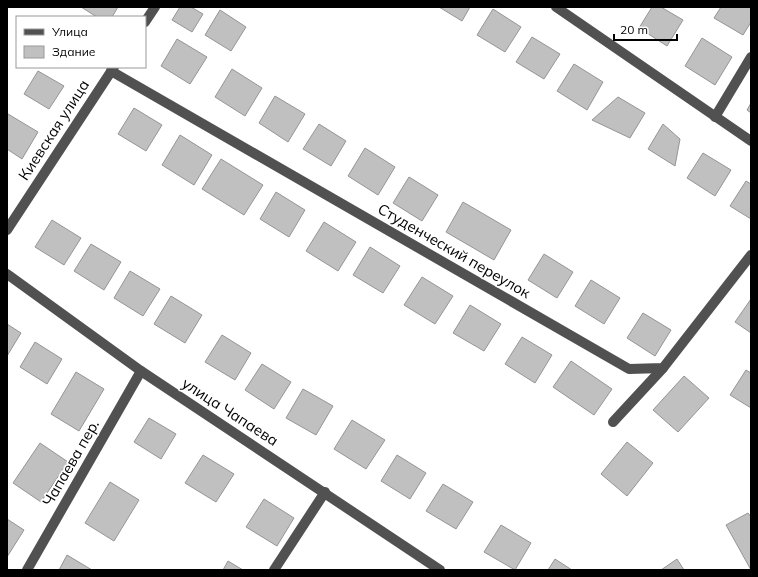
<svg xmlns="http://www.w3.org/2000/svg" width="758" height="577" font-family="Mulish,sans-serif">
<rect width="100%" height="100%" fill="#fff"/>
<g fill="#c0c0c0" stroke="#959595">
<polygon points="81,7 118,7 112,17 97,17"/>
<polygon points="180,7 191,7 203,14 192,32 172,20"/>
<polygon points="439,7 470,7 462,21"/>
<polygon points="652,7 661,7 683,20 667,46 639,28"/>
<polygon points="721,7 751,7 751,22 743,35 714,18"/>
<polygon points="493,9 521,27 505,52 477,35"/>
<polygon points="220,10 246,27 231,51 205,35"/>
<polygon points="532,37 560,54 544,79 516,62"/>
<polygon points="702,38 732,57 715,85 685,66"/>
<polygon points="177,39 207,57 190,84 161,66"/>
<polygon points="574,64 603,82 587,110 557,91"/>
<polygon points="232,69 262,88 245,116 215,97"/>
<polygon points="38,71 64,86 49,109 24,94"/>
<polygon points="275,96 305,114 288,142 259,123"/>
<polygon points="618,97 645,113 630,138 592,120"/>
<polygon points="751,103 751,113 747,110"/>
<polygon points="134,108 162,125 146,151 118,134"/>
<polygon points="8,114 38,132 22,159 7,149 7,115"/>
<polygon points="319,124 346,141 331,166 303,149"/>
<polygon points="663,124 680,139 675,166 648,149"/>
<polygon points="180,135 212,155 194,185 162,165"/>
<polygon points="365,148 395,167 378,195 348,176"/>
<polygon points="703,153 731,170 715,196 687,178"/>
<polygon points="221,159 263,185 244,215 202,189"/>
<polygon points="409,177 438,195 422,221 393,203"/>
<polygon points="746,181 751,184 751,219 730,206"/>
<polygon points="276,192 305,210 289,237 260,219"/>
<polygon points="463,202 511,230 494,260 446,232"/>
<polygon points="52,220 81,238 64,265 35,247"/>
<polygon points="324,222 356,242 338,271 306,251"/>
<polygon points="91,244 121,262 104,290 74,271"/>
<polygon points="370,247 400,266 383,293 353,275"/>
<polygon points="544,254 573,272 557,298 528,280"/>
<polygon points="130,271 160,289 143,316 114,298"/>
<polygon points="422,277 453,296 435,324 404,305"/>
<polygon points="591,280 620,298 604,324 575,306"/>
<polygon points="171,296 202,315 185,343 154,324"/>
<polygon points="751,299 751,333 735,322"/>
<polygon points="470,305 501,324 484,351 453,333"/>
<polygon points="643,313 671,330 655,356 627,338"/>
<polygon points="7,324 21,333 7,356"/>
<polygon points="222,335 251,353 235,380 205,362"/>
<polygon points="522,337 552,355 535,383 505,364"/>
<polygon points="35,342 62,359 47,384 20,367"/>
<polygon points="571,361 612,389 594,415 553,387"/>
<polygon points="262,364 291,382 274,409 245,390"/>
<polygon points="746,370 751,373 751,408 730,395"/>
<polygon points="76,372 104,389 79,431 51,414"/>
<polygon points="684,376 709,398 678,432 653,410"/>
<polygon points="303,389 333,406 316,435 286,418"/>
<polygon points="149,418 176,434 161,459 134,442"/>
<polygon points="352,420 385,440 366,469 334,449"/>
<polygon points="627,442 653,463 627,496 601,474"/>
<polygon points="40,443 68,462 41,502 13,483"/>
<polygon points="203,455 234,474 216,502 185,483"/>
<polygon points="397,455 426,473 410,499 381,481"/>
<polygon points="110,482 139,500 114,541 85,523"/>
<polygon points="443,484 473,502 456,529 426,511"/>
<polygon points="264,499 294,518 277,546 246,527"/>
<polygon points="748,513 751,517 751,570 726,525"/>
<polygon points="7,519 24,530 7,557"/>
<polygon points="501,525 531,543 515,570 484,552"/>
<polygon points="67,555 92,570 59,570"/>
<polygon points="555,559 572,570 548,570"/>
<polygon points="677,559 684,570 661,570"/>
<polygon points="228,561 243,570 223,570"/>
</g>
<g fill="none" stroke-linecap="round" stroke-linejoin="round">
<g stroke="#515151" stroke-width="10">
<polyline points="556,7 751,141"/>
<polyline points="145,22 155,7"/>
<polyline points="111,71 629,369 663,368 751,255"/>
<polyline points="715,117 751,57"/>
<polyline points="7,230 114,67"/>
<polyline points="7,274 141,371 440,570"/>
<polyline points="613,422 663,368"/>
<polyline points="27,570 141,371"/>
<polyline points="274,570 325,492"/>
</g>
</g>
<g text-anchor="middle" stroke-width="3.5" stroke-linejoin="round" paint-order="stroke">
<g font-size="15" fill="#000" stroke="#fff">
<text transform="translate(54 130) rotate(-57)" y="5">Киевская улица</text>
<text transform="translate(454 251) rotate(30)" y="5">Студенческий переулок</text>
<text transform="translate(230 412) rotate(33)" y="5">улица Чапаева</text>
<text transform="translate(71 463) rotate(-60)" y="5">Чапаева пер.</text>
</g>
</g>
<rect width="758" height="577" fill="none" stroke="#000000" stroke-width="16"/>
<rect x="16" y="16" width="130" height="52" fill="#ffffff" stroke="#999999"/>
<rect x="24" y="29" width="20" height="6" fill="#515151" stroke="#999999"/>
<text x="52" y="36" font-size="12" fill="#000000">Улица</text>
<rect x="24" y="46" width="20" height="12" fill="#c0c0c0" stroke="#999999"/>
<text x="52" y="56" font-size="12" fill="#000000">Здание</text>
<path d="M614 34v6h63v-6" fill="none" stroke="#000000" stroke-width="2"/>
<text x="620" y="34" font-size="12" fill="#000000" stroke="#ffffff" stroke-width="3" paint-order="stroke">20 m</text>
</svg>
